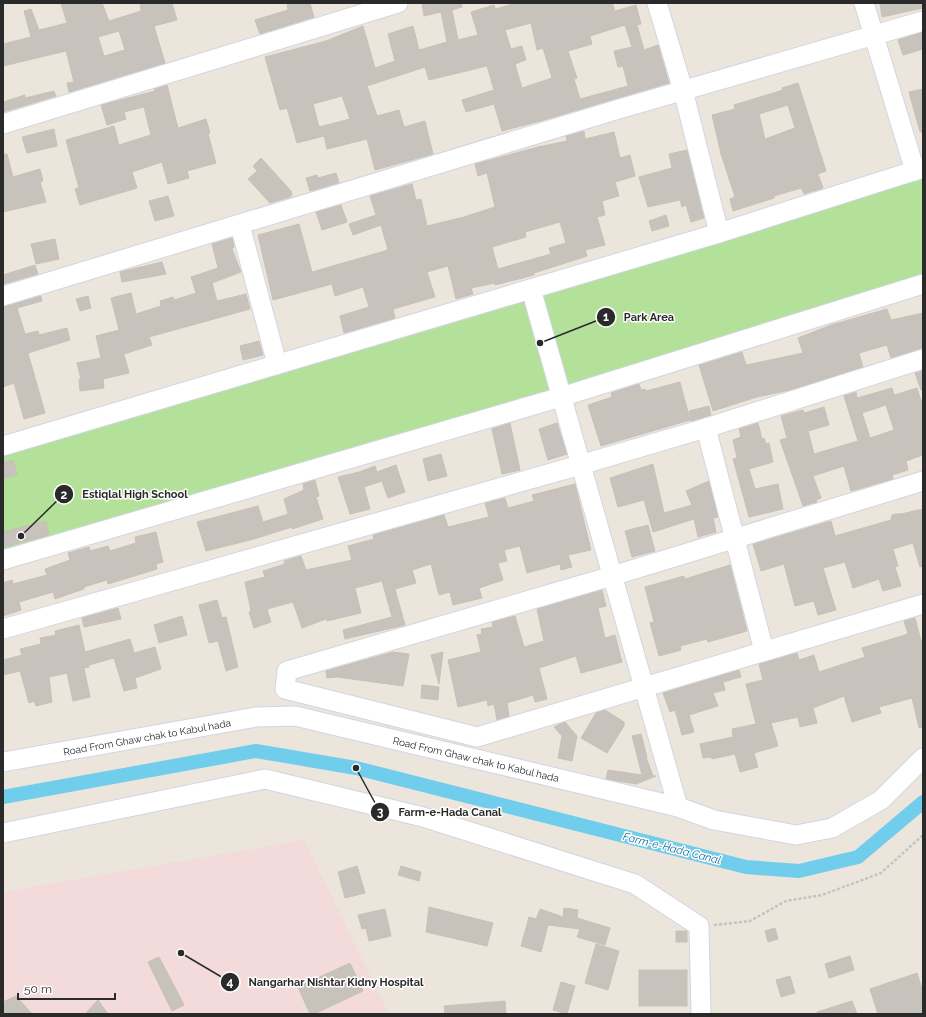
<svg xmlns="http://www.w3.org/2000/svg" width="926" height="1017" font-family="Raleway,sans-serif">
<rect width="100%" height="100%" fill="#ece5dc"/>
<polygon fill="#f3dadb" points="304,840 389,1014 3,1014 3,892"/>
<polygon fill="#b3e19a" points="923,168 923,284 3,560 3,446"/>
<g fill="none" stroke-linecap="round" stroke-linejoin="round">
<polyline stroke="#71cdec" stroke-width="14" points="3,797 256,751 356,768 746,867 799,871 858,857 923,802"/>
</g>
<g fill="#c7c2bc" stroke="#c7c1b6" fill-rule="evenodd">
<path d="M61,3H102L109,21L141,11L140,3H172L177,20L154,26L165,63L69,92L67,83L74,82L66,51L3,66V44L31,37L24,11L31,9L39,30L67,23ZM119,31L125,50L104,56L98,37Z"/>
<polygon points="293,3 310,3 314,17 260,34 255,20 288,10 287,5"/>
<path d="M422,3H461L462,7L452,10L458,40L478,35L471,12L494,5L495,9L517,3H612L615,11L636,5L641,24L637,25L644,50L658,45L669,83L540,121L502,131L494,104L466,112L462,100L494,90L487,66L429,80L425,67L367,86L377,116L399,110L404,127L425,121L433,154L375,170L367,139L327,149L324,136L297,143L287,108L280,110L265,57L326,41L363,26L375,68L395,61L388,34L413,26L419,50L447,42L441,12L424,16ZM531,23L537,50L543,48L552,78L522,88L515,64L526,60L522,46L511,49L505,30ZM625,25L632,47L614,51L618,67L623,66L628,86L580,99L574,79L577,78L568,51L592,44L590,36ZM342,96L350,119L319,127L313,104Z"/>
<polygon points="880,3 923,3 923,8 882,17"/>
<polygon points="923,32 923,49 903,55 898,40"/>
<path d="M798,83L826,171L818,174L823,188L804,194L801,188L774,196V198L733,211L730,199L735,197L721,154L712,115L735,109L734,105L783,90L782,88ZM788,105L795,128L765,139L759,114Z"/>
<polygon points="167,85 178,128 206,119 210,133 208,134 216,163 187,171 189,178 168,184 162,162 132,172 137,188 80,205 75,189 79,188 66,140 114,126 119,145 151,135 144,107 124,112 126,119 107,125 101,105 155,91 154,89"/>
<polygon points="923,89 923,132 920,132 909,92"/>
<polygon points="54,91 56,96 3,112 3,102 25,95 25,98"/>
<polygon points="54,129 57,146 27,153 22,137"/>
<path d="M584,131L585,139L614,132L620,158L630,155L635,176L615,182L619,196L602,201L605,215L597,217L605,245L585,250L587,256L534,273V275L495,285V283L471,288L473,294L456,299L448,266L427,272L435,297L393,309L395,318L344,333L340,316L369,307L363,287L335,296L332,284L273,300L258,235L299,224L312,272L388,250L381,225L353,235L349,224L376,215L370,196L412,184L416,200L421,199L427,226L464,217L495,207L487,173L478,176L475,164L538,147L567,141L566,136ZM560,222L566,243L549,248L551,254L498,269L492,247L526,237L525,232Z"/>
<polygon points="687,150 704,218 691,222 686,205 682,207 680,200 648,207 639,177 672,168 669,154"/>
<polygon points="3,154 7,154 13,177 40,169 43,181 40,182 46,202 3,212"/>
<polygon points="261,158 291,191 292,195 290,197 270,203 248,179 257,171 253,166"/>
<polygon points="336,173 339,183 310,191 306,178 317,175 318,178"/>
<polygon points="168,196 174,216 155,221 149,201"/>
<polygon points="341,205 347,222 322,230 316,212"/>
<polygon points="666,215 669,226 652,231 649,221"/>
<polygon points="232,238 234,247 232,249 241,272 212,283 217,301 246,294 250,309 149,337 152,345 124,354 129,373 103,379 104,388 80,391 79,379 81,379 77,363 101,358 96,336 119,330 111,298 131,293 136,314 161,306 160,301 173,297 174,300 196,293 191,277 218,268 212,244"/>
<polygon points="55,239 59,259 36,264 31,244"/>
<polygon points="162,262 166,274 122,282 120,272"/>
<polygon points="35,265 38,274 3,284 3,275"/>
<polygon points="41,296 42,301 17,308 25,334 38,331 39,335 67,328 70,340 28,353 45,413 24,419 14,383 3,387 3,307"/>
<polygon points="88,296 91,308 80,311 76,299"/>
<polygon points="887,309 891,320 923,313 923,348 891,358 887,345 859,353 863,367 790,390 757,397 713,411 699,365 742,352 746,365 803,353 798,338 831,325"/>
<polygon points="259,341 263,355 243,360 240,346"/>
<polygon points="923,371 923,389 921,390 915,373"/>
<polygon points="680,382 690,420 601,446 588,405 612,397 611,393 639,384 641,390 645,389 646,391"/>
<path d="M892,388L894,395L917,388L923,407V455L906,461L908,470L892,475L893,479L851,491L844,466L813,476L821,498L816,500L817,502L803,506L780,440L787,438L781,416L803,410L804,413L824,407L829,425L808,431L814,454L858,441L844,396L856,392L857,398ZM886,405L894,430L870,438L862,413Z"/>
<polygon points="709,406 711,415 691,421 689,411"/>
<polygon points="510,423 520,470 502,474 492,429"/>
<polygon points="557,423 567,454 548,460 539,429"/>
<polygon points="758,423 762,439 764,438 766,444 769,443 773,462 749,469 755,489 778,484 783,509 749,517 733,459 737,458 733,440 741,437 739,429"/>
<polygon points="441,454 447,476 428,481 423,459"/>
<polygon points="13,460 17,475 5,478 3,463"/>
<polygon points="653,464 664,513 692,505 686,491 709,481 718,517 713,518 716,532 698,537 694,519 653,532 644,500 618,507 610,478"/>
<polygon points="396,465 405,492 388,498 382,481 364,487 370,509 350,514 338,477 359,472 375,466 377,472"/>
<polygon points="315,480 319,496 316,497 323,519 292,529 292,527 254,539 206,551 197,522 258,506 263,522 288,514 284,499 304,490 303,484"/>
<polygon points="575,484 591,550 568,555 572,567 561,570 560,564 527,573 520,546 504,550 507,561 498,563 503,580 479,588 482,598 453,605 450,592 439,595 431,564 412,570 416,583 395,589 405,625 345,639 343,630 392,617 382,581 355,588 361,613 327,621 326,619 302,628 293,602 267,609 271,622 254,628 249,612 251,611 245,582 265,577 263,571 285,564 284,561 301,556 306,570 352,560 348,546 374,539 373,535 444,515 448,527 489,517 485,503 505,498 508,508 534,501 532,495"/>
<polygon points="923,509 923,566 920,567 913,543 893,549 898,566 895,567 901,586 883,591 879,579 853,588 845,562 823,568 836,610 818,615 814,601 795,606 784,564 761,571 753,544 831,521 835,536 891,520 892,515 895,514 901,514"/>
<polygon points="46,521 49,535 3,547 3,532"/>
<polygon points="648,525 655,551 632,557 625,531"/>
<polygon points="156,532 163,562 156,564 157,569 108,584 107,580 84,587 84,589 55,599 53,592 19,602 21,610 3,616 3,583 12,580 13,584 47,575 45,569 70,560 68,553 89,547 90,551 108,546 110,551 136,543 135,537"/>
<polygon points="730,565 747,631 708,642 707,639 680,646 681,650 659,656 650,623 654,622 645,587 684,576 685,579"/>
<polygon points="602,590 606,606 598,608 605,638 615,635 622,662 581,673 576,656 539,668 547,699 535,702 533,695 507,703 509,716 497,720 494,704 488,706 487,700 458,707 448,660 481,652 477,635 482,634 481,629 493,627 492,622 515,616 524,647 544,641 537,609"/>
<polygon points="217,600 222,618 226,617 238,667 226,671 218,641 209,643 199,605"/>
<polygon points="118,608 121,619 84,627 82,618"/>
<polygon points="182,616 187,635 159,643 154,625"/>
<polygon points="915,618 923,648 923,727 919,728 912,698 879,707 881,713 852,722 844,696 813,708 817,723 800,727 798,717 771,723 778,746 754,753 758,767 740,772 735,754 712,759 711,757 703,758 700,744 733,737 732,729 756,724 746,684 763,680 759,664 797,653 799,660 814,655 819,672 865,657 862,648 908,634 904,621"/>
<polygon points="79,625 85,652 130,639 134,653 155,647 161,669 135,678 137,688 124,691 114,658 89,665 89,667 84,668 90,697 73,701 67,673 49,677 52,702 36,706 34,701 29,703 20,671 3,675 3,660 22,655 20,649 41,644 40,638 56,635 55,631"/>
<polygon points="393,652 409,654 403,686 337,677 327,678 326,671"/>
<polygon points="443,652 439,684 431,655"/>
<polygon points="739,670 741,677 723,682 725,690 713,693 718,706 689,715 694,732 682,735 675,710 670,712 663,693"/>
<polygon points="422,685 439,687 438,700 421,698"/>
<polygon points="605,710 624,722 624,726 607,753 581,738 596,713"/>
<polygon points="565,722 577,736 572,761 558,758 562,736 554,727"/>
<polygon points="641,734 647,757 646,757 653,776 656,776 636,784 606,779 608,770 642,775 632,736"/>
<polygon points="357,866 365,893 345,898 338,872"/>
<polygon points="401,866 421,872 419,881 398,875"/>
<polygon points="429,907 493,923 487,946 426,932"/>
<polygon points="564,908 578,910 577,918 610,928 605,945 577,937 580,929 548,925 541,952 521,946 529,917 536,919 540,909 563,917"/>
<polygon points="385,909 391,936 369,941 366,928 362,929 358,915"/>
<polygon points="775,928 778,939 768,942 765,931"/>
<rect x="676" y="931" width="11" height="11"/>
<polygon points="596,944 619,951 608,990 585,983"/>
<polygon points="850,956 854,970 829,978 825,964"/>
<polygon points="159,957 184,1005 172,1011 148,962"/>
<polygon points="350,963 363,991 314,1014 310,1014 298,987"/>
<rect x="639" y="970" width="48" height="36"/>
<polygon points="917,973 923,992 923,1014 878,1014 870,989"/>
<polygon points="790,976 795,993 781,997 776,980"/>
<polygon points="561,982 575,986 567,1014 553,1010"/>
<polygon points="16,996 32,1014 3,1014 3,1002"/>
<polygon points="98,1000 108,1014 85,1014"/>
<polygon points="505,1001 506,1014 445,1014 444,1006"/>
<polygon points="852,1001 857,1014 817,1014 817,1012"/>
</g>
<g fill="none" stroke-linecap="round" stroke-linejoin="round">
<defs>
<g id="minor">
<polyline points="657,3 683,90 719,233"/>
<polyline points="864,3 915,171"/>
<polyline points="3,124 398,3"/>
<polyline points="240,225 277,364"/>
<polyline points="531,289 678,807"/>
<polyline points="3,296 619,109 923,21"/>
<polyline points="706,428 764,651"/>
<polyline points="3,446 719,233 923,168"/>
<polyline points="923,481 612,576 287,671 285,689 477,737 923,604"/>
<polyline points="3,560 561,397 923,284"/>
<polyline points="3,629 580,465 706,428 923,359"/>
<polyline points="3,762 256,717 295,716 678,807 714,820 796,835 832,828 881,800 923,758"/>
<polyline points="3,833 265,779 423,817 635,884 699,926 701,1014"/>
</g>
</defs>
<use href="#minor" stroke="#d2d5e3" stroke-width="21"/>
<polyline stroke="#c3c3c3" stroke-width="2.5" stroke-dasharray="3 2" stroke-linecap="butt" points="714,925 750,921 786,901 822,895 881,873 923,835"/>
<use href="#minor" stroke="#fff" stroke-width="19"/>
</g>
<g text-anchor="middle" stroke-width="3" stroke-linejoin="round" paint-order="stroke">
<g font-size="10" fill="#2a2a2a" stroke="#fff">
<text transform="translate(147 737) rotate(-10)" y="4">Road From Ghaw chak to Kabul hada</text>
<text transform="translate(476 759) rotate(13)" y="4">Road From Ghaw chak to Kabul hada</text>
</g>
<g font-size="11" font-style="italic" fill="#106b98" stroke="#fff">
<text transform="translate(672 848) rotate(14)" y="4">Farm-e-Hada Canal</text>
</g>
</g>
<path fill="none" stroke="#2a2a2a" stroke-width="1.5" d="M540 343L606 317M21 536L64 494M356 768L380 812M181 953L230 982"/>
<g fill="#2a2a2a" stroke="#fff" stroke-width="1.5">
<circle cx="540" cy="343" r="4"/>
<circle cx="21" cy="536" r="4"/>
<circle cx="356" cy="768" r="4"/>
<circle cx="181" cy="953" r="4"/>
<circle cx="606" cy="317" r="10"/>
<circle cx="64" cy="494" r="10"/>
<circle cx="380" cy="812" r="10"/>
<circle cx="230" cy="982" r="10"/>
</g>
<g font-size="12" text-anchor="middle" font-weight="bold" fill="#fff">
<text x="606" y="321">1</text>
<text x="64" y="499">2</text>
<text x="380" y="816">3</text>
<text x="230" y="986">4</text>
</g>
<g font-size="11" text-anchor="middle" font-weight="bold" fill="#2a2a2a" stroke="#fff" stroke-width="3" stroke-linejoin="round" paint-order="stroke">
<text x="649" y="321">Park Area</text>
<text x="135" y="498">Estiqlal High School</text>
<text x="450" y="816">Farm-e-Hada Canal</text>
<text x="336" y="986">Nangarhar Nishtar Kidny Hospital</text>
</g>
<rect width="926" height="1017" fill="none" stroke="#2a2a2a" stroke-width="8"/>
<path d="M18 993v6h97v-6" fill="none" stroke="#2a2a2a" stroke-width="2"/>
<text x="24" y="993" font-size="12" fill="#2a2a2a" stroke="#ffffff" stroke-width="3" paint-order="stroke">50 m</text>
</svg>
